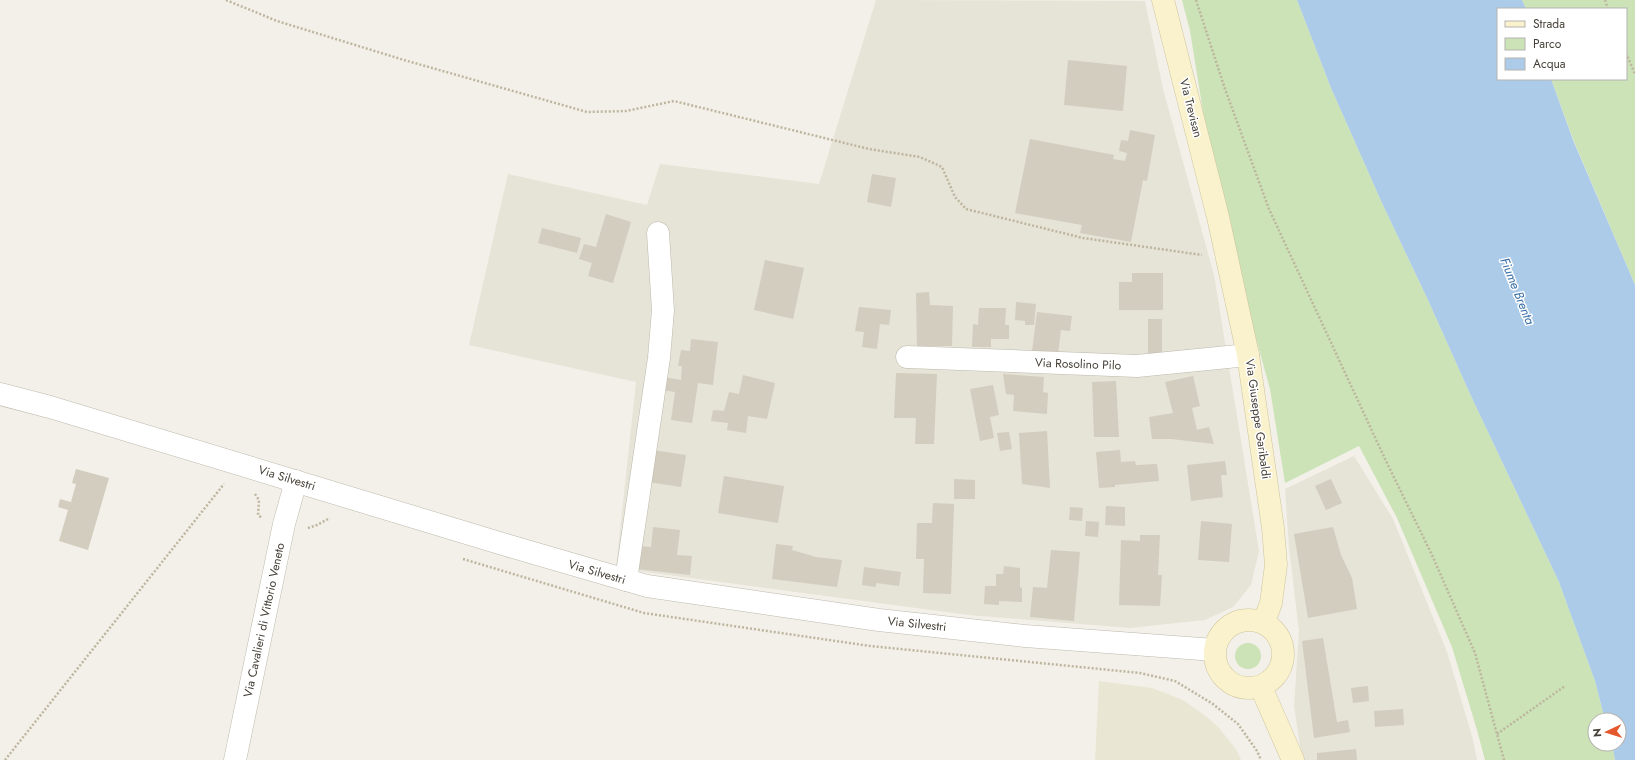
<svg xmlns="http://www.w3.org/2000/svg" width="1635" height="760" font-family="Jost,sans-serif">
<rect width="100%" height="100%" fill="#f3f0e9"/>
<g fill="#e6e3d7">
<polygon points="876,0 1145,1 1163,89 1214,275 1259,551 1251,585 1233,607 1205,620 1130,628 969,615 616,568 636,382 469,345 508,174 647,205 660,164 819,184"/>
<polygon points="1354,456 1393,519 1447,652 1472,736 1477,760 1302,760 1294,706 1299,632 1289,547 1285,489"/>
</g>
<polygon fill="#eae6d4" points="1099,681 1152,688 1183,700 1207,717 1218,727 1236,749 1241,760 1095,760"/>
<g fill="#cbe3b6">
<polygon points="1182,0 1297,0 1331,88 1382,203 1428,300 1471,396 1559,582 1595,681 1605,720 1595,720 1595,744 1612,744 1615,760 1485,760 1477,730 1452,647 1397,518 1359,446 1285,483 1270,389 1217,198 1190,31"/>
<polygon points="1522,0 1635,0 1635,285 1573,139 1551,79 1626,79 1626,9 1526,9"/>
<circle cx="1248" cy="656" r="13"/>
</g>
<polygon fill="#abcbe9" points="1297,0 1522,0 1526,9 1498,9 1498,79 1551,79 1573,140 1635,285 1635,760 1615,760 1612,744 1619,744 1619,720 1605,720 1595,681 1559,582 1471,396 1428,300 1382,203 1331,88"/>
<g fill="#d3cdbf">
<polygon points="1068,60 1127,66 1123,111 1064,105"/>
<polygon points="1130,130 1155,135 1147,181 1143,180 1131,242 1080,233 1082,225 1015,213 1030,139 1114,155 1113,159 1125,161 1127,153 1119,151 1121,140 1128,141"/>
<polygon points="872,174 896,178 891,207 867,202"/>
<polygon points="606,214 631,222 613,283 588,276 592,263 579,259 584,244 596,247"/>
<polygon points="542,228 581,238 577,253 538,243"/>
<polygon points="765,260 804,268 793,319 754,310"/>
<polygon points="1132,273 1163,273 1163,310 1119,310 1119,282 1132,282"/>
<polygon points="929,292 930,305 953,306 952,346 917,346 916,293"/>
<polygon points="1016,302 1036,304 1034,325 1025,325 1025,321 1015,320"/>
<polygon points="859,307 891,310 889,325 880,324 877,349 862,347 864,332 855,331"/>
<polygon points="979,308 1006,308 1005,325 1009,325 1009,339 991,339 991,347 972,347 973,324 978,325"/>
<polygon points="1037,312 1072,316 1070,331 1061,330 1058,354 1032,351"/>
<rect x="1148" y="319" width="14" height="36"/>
<polygon points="691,339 718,342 713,385 698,383 692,423 671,420 675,392 661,390 663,377 681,380 682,366 678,366 681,350 690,351"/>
<polygon points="896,373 937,374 934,444 915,444 916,418 894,418"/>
<polygon points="1003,374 1044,377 1043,392 1048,393 1047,414 1013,411 1014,395 1006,394"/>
<polygon points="743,375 775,383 767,419 748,416 746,433 727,430 728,423 711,421 713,410 724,411 729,392 739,394"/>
<polygon points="1193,376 1200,406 1192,408 1197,430 1209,427 1214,444 1171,439 1152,439 1149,417 1173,413 1165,382"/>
<polygon points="1116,381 1119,437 1094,437 1092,382"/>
<polygon points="993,385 999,415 990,417 994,438 980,441 970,389"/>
<polygon points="1047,431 1050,488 1022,484 1019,433"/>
<polygon points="1009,432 1012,449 1000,451 997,433"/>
<polygon points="653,450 686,455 681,487 648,482"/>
<polygon points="1120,450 1121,462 1135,461 1136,465 1157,464 1159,481 1115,485 1115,487 1099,488 1096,452"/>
<polygon points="1225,461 1227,475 1221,475 1223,497 1191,501 1187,465"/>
<polygon points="76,469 109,478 88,550 59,541 68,510 58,507 60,499 71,502 76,484 72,483"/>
<polygon points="724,476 784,486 778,523 718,513"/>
<polygon points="954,479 975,480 975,499 954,499"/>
<polygon points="1331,479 1342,503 1326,510 1315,486"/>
<polygon points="933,503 954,504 951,594 923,593 924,559 916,559 917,523 932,523"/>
<polygon points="1106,506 1125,507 1125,526 1105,525"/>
<polygon points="1070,507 1083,508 1082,521 1069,520"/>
<polygon points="1086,521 1099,522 1098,537 1085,536"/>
<polygon points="1201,521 1232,524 1229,562 1198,560"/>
<polygon points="653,527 680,530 677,555 692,556 690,575 636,569 638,546 651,547"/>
<polygon points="1333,527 1341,555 1352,578 1357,609 1308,618 1294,534"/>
<polygon points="1140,535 1160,535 1158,575 1162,575 1160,606 1119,605 1121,540 1140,541"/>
<polygon points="776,544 793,546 792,550 816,557 842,560 837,587 772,579"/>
<polygon points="1051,550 1080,552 1074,621 1030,617 1033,587 1047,588"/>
<polygon points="1004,566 1020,568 1020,587 1022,588 1022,602 999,601 999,605 984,604 985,586 996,586 996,574 1003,574"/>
<polygon points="864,567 901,572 899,586 876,583 876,587 862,585"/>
<polygon points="1323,638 1337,722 1348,720 1350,732 1314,738 1302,641"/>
<polygon points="1368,686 1369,701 1353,703 1351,688"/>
<polygon points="1403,709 1404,725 1375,727 1374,711"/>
<polygon points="1356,749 1357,760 1317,760 1317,753"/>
</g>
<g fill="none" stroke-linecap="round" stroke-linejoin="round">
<defs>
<g id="street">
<polyline points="907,357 1137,366 1248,355"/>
<polyline points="0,394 50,407 506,545 647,586 879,620 1025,636 1215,650"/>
<polyline points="626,580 659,358 663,310 658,233"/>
<polyline points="235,760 284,524 296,481"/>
</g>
<g id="secondary">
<polyline points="1163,0 1218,217 1248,355 1273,528 1276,565 1271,603 1264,622"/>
<circle cx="1249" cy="654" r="34"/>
<polyline points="1261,687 1293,760"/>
</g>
</defs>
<use href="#street" stroke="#bdb9ac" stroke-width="23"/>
<use href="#secondary" stroke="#cec59d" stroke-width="23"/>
<g stroke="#beb59f" stroke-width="2.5" stroke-dasharray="2 2" stroke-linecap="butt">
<polyline points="226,0 277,21 404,60 587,112 626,111 674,101 869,149 920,157 942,167 955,197 966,209 1083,238 1202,255"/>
<polyline points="1196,0 1225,89 1269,209 1386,461 1432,555 1475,653 1504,760"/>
<polyline points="1605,0 1608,9"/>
<polyline points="1626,53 1635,74"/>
<polyline points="255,494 259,500 258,515 262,518"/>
<polyline points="308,528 317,525 330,518"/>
<polyline points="463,559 644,613 870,646 1140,673 1175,681 1213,704 1238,724 1257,751 1261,760"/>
<polyline points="1497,734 1565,686"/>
<polyline points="5,760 224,484"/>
</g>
<use href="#street" stroke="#fff" stroke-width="22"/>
<use href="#secondary" stroke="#f9f2cc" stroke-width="22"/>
</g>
<g text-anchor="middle" stroke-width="3" stroke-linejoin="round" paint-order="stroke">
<g font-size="12" fill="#464138" stroke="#fff">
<text transform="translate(1191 108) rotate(76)" y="4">Via Trevisan</text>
<text transform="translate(1078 364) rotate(2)" y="4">Via Rosolino Pilo</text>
<text transform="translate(1258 419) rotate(82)" y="4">Via Giuseppe Garibaldi</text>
<text transform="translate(287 478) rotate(17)" y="4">Via Silvestri</text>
<text transform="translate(597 572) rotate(16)" y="4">Via Silvestri</text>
<text transform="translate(264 620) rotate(-78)" y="4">Via Cavalieri di Vittorio Veneto</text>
<text transform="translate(917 624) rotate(6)" y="4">Via Silvestri</text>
</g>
<g font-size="13" font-style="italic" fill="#3b71a7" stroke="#fff">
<text transform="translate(1518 291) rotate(68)" y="5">Fiume Brenta</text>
</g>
</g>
<rect x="1497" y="8" width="130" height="72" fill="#ffffff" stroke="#b5b3af"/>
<rect x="1505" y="21" width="20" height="6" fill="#f9f2cc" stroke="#b5b3af"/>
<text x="1533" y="28" font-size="12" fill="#464138">Strada</text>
<rect x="1505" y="38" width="20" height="12" fill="#cbe3b6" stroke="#b5b3af"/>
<text x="1533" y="48" font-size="12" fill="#464138">Parco</text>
<rect x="1505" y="58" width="20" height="12" fill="#abcbe9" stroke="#b5b3af"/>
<text x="1533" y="68" font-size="12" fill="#464138">Acqua</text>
<g transform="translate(1607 732) rotate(266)"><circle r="19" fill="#ffffff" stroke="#b5b3af"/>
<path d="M0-3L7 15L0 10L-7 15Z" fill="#e5572d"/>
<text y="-6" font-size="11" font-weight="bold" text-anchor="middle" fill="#464138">N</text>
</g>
</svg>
